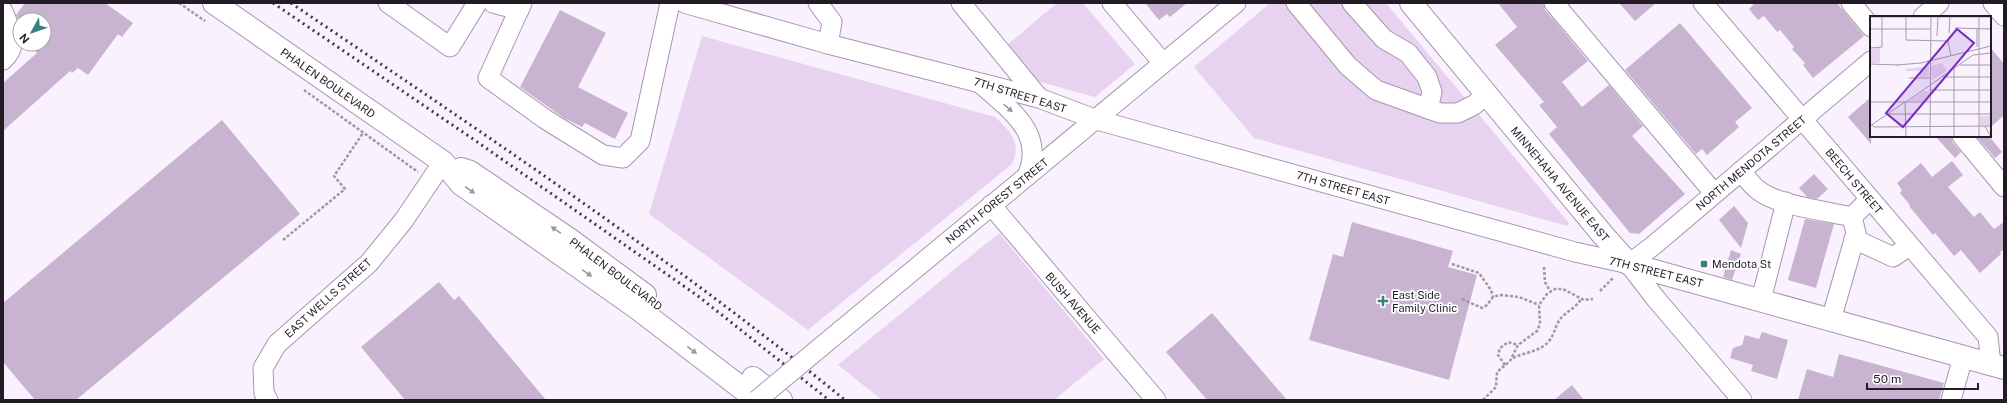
<svg xmlns="http://www.w3.org/2000/svg" width="2007" height="403" font-family="'Public Sans',sans-serif">
<rect width="100%" height="100%" fill="#faf1fe"/>
<g fill="#e7d3f0">
<polygon points="1057,3 1083,3 1135,64 1095,97 1037,81 1007,45"/>
<polygon points="1270,3 1386,3 1569,223 1567,226 1254,138 1194,67"/>
<path d="M702,36L995,117C1010,131 1022,143 1012,164L808,330L649,214Z"/>
<polygon points="999,233 1104,359 1054,400 882,400 838,365"/>
</g>
<g fill="#c8b4d1">
<polygon points="25,3 105,3 133,23 122,37 118,34 88,75 78,68 72,73 70,71 3,131 3,83 37,53 29,44 44,44 44,20 19,20 16,15"/>
<polygon points="1145,3 1187,3 1170,17 1167,14 1159,20"/>
<polygon points="1498,3 1543,3 1545,10 1554,20 1588,61 1562,82 1582,107 1609,85 1643,126 1632,136 1685,194 1639,234 1630,233 1549,134 1557,127 1539,105 1544,102 1495,45 1517,27"/>
<polygon points="1619,3 1656,3 1635,21"/>
<polygon points="1753,3 1837,3 1864,36 1813,78 1803,65 1805,63 1792,49 1794,47 1780,30 1777,32 1764,16 1758,20 1749,9 1754,4"/>
<polygon points="560,10 606,33 578,87 628,113 615,139 585,123 582,127 564,118 520,87"/>
<polygon points="1680,23 1752,108 1735,122 1739,127 1707,155 1702,149 1696,154 1625,70"/>
<polygon points="1990,47 2004,64 2004,115 1990,128"/>
<polygon points="1871,97 1871,144 1848,117"/>
<polygon points="222,120 300,214 76,400 35,400 3,362 3,303"/>
<polygon points="1935,136 1951,136 1953,143 1961,152 1955,158"/>
<polygon points="1976,136 1989,136 2002,152 1995,158"/>
<polygon points="1952,161 1963,175 1948,187 1974,217 1980,212 1994,229 2004,222 2004,249 2000,252 2001,254 1980,273 1961,250 1954,256 1935,233 1933,235 1909,206 1910,205 1900,193 1902,190 1897,183 1921,163 1932,177"/>
<polygon points="1814,174 1828,189 1817,199 1807,197 1799,188"/>
<polygon points="1734,206 1748,223 1741,248 1719,220"/>
<polygon points="1805,219 1834,224 1816,288 1788,280"/>
<polygon points="1352,222 1453,251 1448,267 1477,275 1449,380 1309,340 1333,254 1343,257"/>
<polygon points="1731,250 1741,254 1732,280 1723,277"/>
<polygon points="439,282 454,300 459,296 546,400 405,400 361,347"/>
<polygon points="1212,313 1287,400 1207,400 1166,352"/>
<polygon points="1762,332 1788,340 1777,379 1751,371 1753,365 1730,358 1733,348 1742,345 1745,335 1759,339"/>
<polygon points="1839,354 1944,383 1939,400 1798,400 1807,369 1833,377"/>
<polygon points="1572,385 1584,400 1554,400"/>
</g>
<g fill="none" stroke-linecap="round" stroke-linejoin="round">
<defs>
<g id="minor">
<polyline points="388,3 450,47 477,3"/>
<polyline points="493,3 519,10"/>
<polyline points="522,3 488,78 545,119 603,155 623,158 640,141 670,3"/>
<polyline points="684,3 828,44 1039,98 1097,120 1575,252 1629,264"/>
<polyline points="818,3 832,22 828,44"/>
<polyline points="961,3 1039,98"/>
<polyline points="1112,3 1163,63"/>
<polyline points="1296,3 1348,66 1376,90 1440,113 1458,113 1474,105 1486,95"/>
<polyline points="1352,3 1384,39 1408,53 1427,77 1432,92 1428,109"/>
<polyline points="1554,3 1714,193"/>
<polyline points="1703,3 1988,337 1991,364"/>
<polyline points="1851,3 1871,27"/>
<polyline points="1993,3 2004,16"/>
<path d="M3,11C10,29 20,44 3,60"/>
<polyline points="1923,17 1939,3"/>
<path d="M981,84C1010,110 1046,133 1027,176"/>
<polyline points="1962,136 2004,187"/>
<path d="M1741,171C1746,177 1751,185 1758,190C1778,206 1827,211 1852,217L1869,200"/>
<polyline points="991,205 1156,400"/>
<polyline points="1854,239 1893,257 1909,246"/>
<polyline points="1629,264 1654,245 1871,61"/>
<polyline points="1629,264 1656,299 1742,400"/>
<polyline points="1761,300 1786,202"/>
<polyline points="1831,320 1856,233 1852,217"/>
<polyline points="840,331 1236,3"/>
<polyline points="268,400 264,393 263,368 277,344 369,263 404,220 443,162"/>
<polyline points="1951,400 1963,357"/>
</g>
<g id="major">
<polyline points="214,3 443,162 461,184 637,308 757,400"/>
<polyline points="1411,3 1603,235 1629,264 2004,368"/>
<polyline points="461,169 470,172 569,239 645,295"/>
<polyline points="753,378 781,400"/>
</g>
</defs>
<use href="#minor" stroke="#a895b1" stroke-width="21"/>
<use href="#major" stroke="#a895b1" stroke-width="24"/>
<g stroke="#9f97a3" stroke-width="2.5" stroke-dasharray="3 2" stroke-linecap="butt">
<polyline points="179,3 205,21"/>
<polyline points="304,90 418,172"/>
<polyline points="283,240 345,189 334,176 363,133"/>
<polyline points="1452,264 1479,273 1491,290 1493,297"/>
<polyline points="1544,267 1545,282 1550,291"/>
<polyline points="1600,291 1614,277"/>
<polyline points="1462,299 1482,308 1487,305 1493,297 1500,295 1519,297 1539,305"/>
<path d="M1513,358C1525,352 1540,352 1549,341C1555,334 1555,325 1561,318C1567,311 1576,308 1581,299"/>
<polyline points="1505,365 1498,355 1500,348 1508,342 1518,345"/>
<polyline points="1483,400 1496,387 1497,372 1510,361 1518,345 1537,331 1540,324 1539,305 1547,294 1555,289 1563,289 1584,300 1593,299"/>
</g>
<use href="#minor" stroke="#fff" stroke-width="19"/>
<use href="#major" stroke="#fff" stroke-width="22"/>
<g stroke="#403944" stroke-width="3" stroke-dasharray="2 4" stroke-linecap="butt">
<polyline points="273,3 473,139 698,296 829,400"/>
<path d="M291,3C479,131 669,256 845,400"/>
</g>
<defs>
<polyline id="minor-bridge" points="757,400 840,331"/>
</defs>
<use href="#minor-bridge" stroke="#a895b1" stroke-width="21" stroke-linecap="butt"/>
<use href="#minor-bridge" stroke="#fff" stroke-width="19"/>
</g>
<defs><path id="oneway-solid" d="M-6-.8H1V-3.2L6.5 0L1 3.2V.8H-6Z"/></defs>
<g fill="#9c999e">
<use href="#oneway-solid" transform="translate(1008 108) rotate(42)"/>
<use href="#oneway-solid" transform="translate(470 190) rotate(35)"/>
<use href="#oneway-solid" transform="translate(556 230) rotate(-146)"/>
<use href="#oneway-solid" transform="translate(587 273) rotate(35)"/>
<use href="#oneway-solid" transform="translate(692 350) rotate(38)"/>
</g>
<g fill="#39807c" stroke="#fff" stroke-width="1.5">
<rect x="1700" y="260" width="8" height="8" rx="2"/>
<path d="M1381 295h4v4h4v4h-4v4h-4v-4h-4v-4h4z"/>
</g>
<g text-anchor="middle" stroke-width="3.5" stroke-linejoin="round" paint-order="stroke">
<g font-size="11" fill="#231c27" stroke="#fff">
<text transform="translate(328 83) rotate(35)" y="4">PHALEN BOULEVARD</text>
<text transform="translate(1020 95) rotate(17)" y="4">7TH STREET EAST</text>
<text transform="translate(1751 163) rotate(-40)" y="4">NORTH MENDOTA STREET</text>
<text transform="translate(1854 181) rotate(50)" y="4">BEECH STREET</text>
<text transform="translate(1560 184) rotate(50)" y="4">MINNEHAHA AVENUE EAST</text>
<text transform="translate(1343 188) rotate(16)" y="4">7TH STREET EAST</text>
<text transform="translate(997 201) rotate(-39)" y="4">NORTH FOREST STREET</text>
<text transform="translate(1656 272) rotate(14)" y="4">7TH STREET EAST</text>
<text transform="translate(616 274) rotate(37)" y="4">PHALEN BOULEVARD</text>
<text transform="translate(328 298) rotate(-42)" y="4">EAST WELLS STREET</text>
<text transform="translate(1073 303) rotate(49)" y="4">BUSH AVENUE</text>
</g>
<g font-size="11" fill="#231c27" stroke="#fff" text-anchor="start">
<text x="1712" y="268">Mendota St</text>
<text x="1392" y="299">East Side<tspan x="1392" dy="13">Family Clinic</tspan></text>
</g>
</g>
<g transform="translate(1870 16)">
<rect width="121" height="121" fill="#faf1fe"/>
<path d="M72,47L77,55L62,64L61,50ZM59,50V61H50V55H36V53ZM54,75H59V85H39Z" fill="#e7d3f0"/>
<path d="M10,32V47H0V33ZM110,100H121V109L110,110Z" fill="#e7d3f0"/>
<path fill="none" stroke="#a49ca8" stroke-width="1" d="M0,1H121M36,1V24L78,25L81,40M85,12L121,13M107,12V31M0,13H60M79,17L80,0M67,20L68,0M0,32L12,31V0M0,48L29,49M27,49L51,47L121,30M90,49H121M84,53V121M73,61H121M39,62H60M60,74H121M0,86H35M35,86L36,121M36,86L103,39L121,37M19,98H121M2,109L4,111L121,110M0,110L35,86H121M115,110L121,121M60,121L61,0M109,121V0"/>
<path fill="#7b2cbf" fill-opacity="0.15" stroke="#7b2cbf" stroke-width="2" d="M87,13L104,27L33,111L16,97Z"/>
<rect width="121" height="121" fill="none" stroke="#231c27" stroke-width="2"/>
</g>
<rect width="2007" height="403" fill="none" stroke="#231c27" stroke-width="8"/>
<g transform="translate(32 32) rotate(230)"><circle r="19" fill="#ffffff" stroke="#a7a4a9"/>
<path d="M0-3L7 15L0 10L-7 15Z" fill="#39807c"/>
<text y="-6" font-size="11" font-weight="bold" text-anchor="middle" fill="#231c27">N</text>
</g>
<path d="M1867 383v6h111v-6" fill="none" stroke="#231c27" stroke-width="2"/>
<text x="1873" y="383" font-size="12" fill="#231c27" stroke="#ffffff" stroke-width="3" paint-order="stroke">50 m</text>
</svg>
